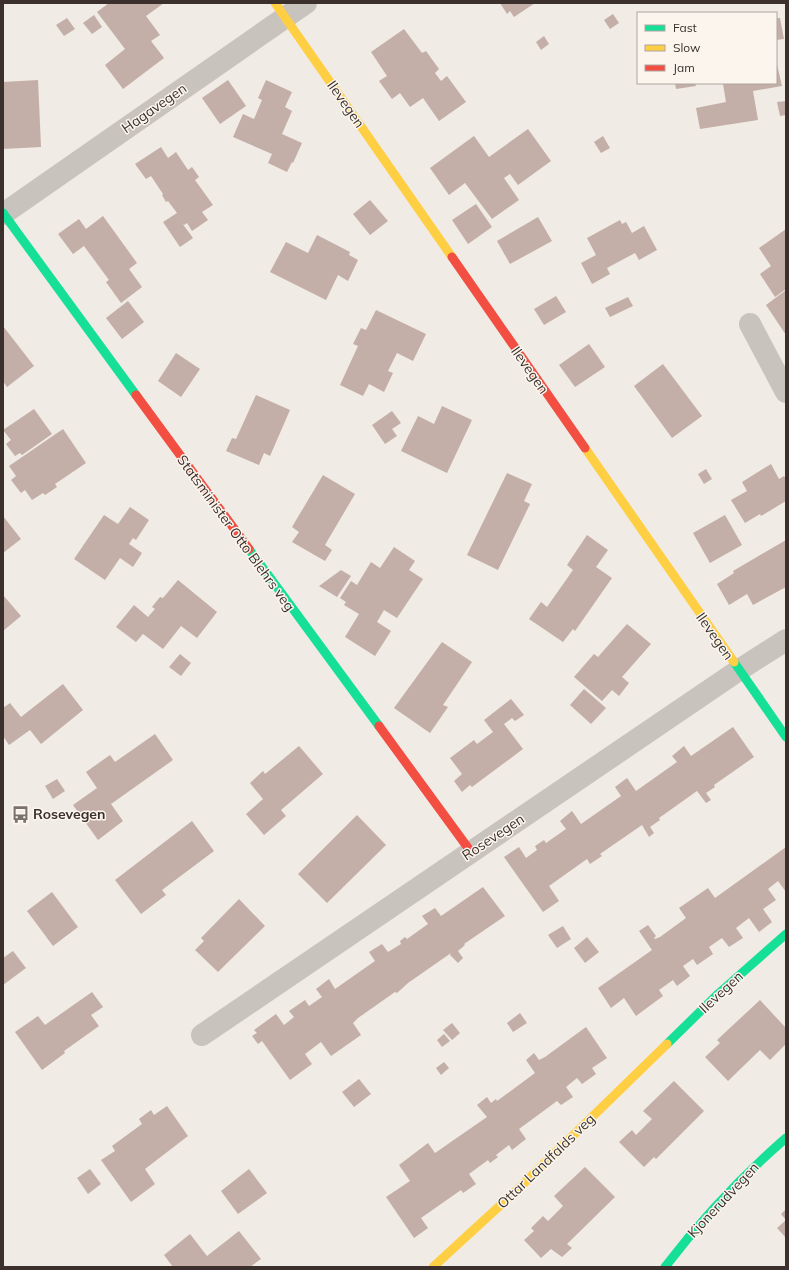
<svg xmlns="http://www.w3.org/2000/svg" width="789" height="1270" font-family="Mulish,sans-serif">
<rect width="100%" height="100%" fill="#f0ebe5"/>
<g fill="#c3afa7">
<polygon points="109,3 164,3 146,16 160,35 151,41 164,58 123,89 105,65 125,49 97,12"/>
<polygon points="500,3 535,3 514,17 510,11 507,14"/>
<polygon points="613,14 619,23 610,29 604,20"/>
<polygon points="94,15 102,27 92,34 83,23"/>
<polygon points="67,18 75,29 64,36 56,25"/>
<polygon points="776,18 780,18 784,39 776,40"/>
<polygon points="404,29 422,53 426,51 439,69 435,73 441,81 447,76 466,102 439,121 423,98 410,107 400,93 392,99 379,81 387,76 371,52"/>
<polygon points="544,36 549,44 541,50 536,42"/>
<polygon points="776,60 782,86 753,91 758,120 700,129 696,108 726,102 723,84 776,83"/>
<polygon points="38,80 41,147 3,149 3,82"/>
<polygon points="228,80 246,106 220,124 202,98"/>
<polygon points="266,80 292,92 285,107 292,111 282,134 302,143 293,163 292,162 287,172 268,163 272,154 233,137 243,114 254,119 262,100 258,98"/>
<polygon points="675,83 695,83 696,86 676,89"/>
<polygon points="786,101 786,115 780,116 777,102"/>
<polygon points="528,129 551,161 518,185 510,174 504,178 519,200 492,219 465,183 449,195 430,168 474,136 489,157"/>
<polygon points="603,136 610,148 601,153 594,142"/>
<polygon points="161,147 168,158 176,152 188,170 192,167 199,177 195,180 213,205 202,212 208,220 192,231 187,223 184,225 182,223 193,238 180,247 163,222 177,213 168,201 166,202 162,195 163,194 151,176 146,179 135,164"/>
<polygon points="370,200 388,221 370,235 353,214"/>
<polygon points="476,204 492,227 468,244 452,220"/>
<polygon points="103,216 137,263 129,269 142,287 121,303 106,282 109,280 84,246 73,254 58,234 79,219 86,229"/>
<polygon points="538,217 552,241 510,264 497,241"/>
<polygon points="620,220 622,224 626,222 632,233 644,226 657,250 639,260 635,253 607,268 610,274 592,284 581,263 596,255 587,238"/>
<polygon points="786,229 786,289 775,297 760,274 771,266 759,248"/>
<polygon points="317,235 350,252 349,255 358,260 348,281 338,275 326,300 270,272 286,242 308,253"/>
<polygon points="786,290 786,335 766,305"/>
<polygon points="556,296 566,312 544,325 534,309"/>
<polygon points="628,297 633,306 610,317 605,308"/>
<polygon points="128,301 144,322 122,339 106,318"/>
<polygon points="376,310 426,334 413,361 397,353 388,371 393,373 384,392 369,384 363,396 340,385 358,346 353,344 361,328 366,330"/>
<polygon points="3,326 34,366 7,387 3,381"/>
<polygon points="589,344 605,367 575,387 559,365"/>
<polygon points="176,353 200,369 181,397 158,381"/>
<polygon points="663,364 702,416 672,438 634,386"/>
<polygon points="256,395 290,410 270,456 264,453 259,465 226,451 232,438 236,439"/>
<polygon points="442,406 472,420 447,473 401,451 418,416 434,424"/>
<polygon points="34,409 52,434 22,455 20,453 15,456 6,444 11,440 3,430"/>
<polygon points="392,411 401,423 392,429 397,436 385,444 372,425"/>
<polygon points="63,429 86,463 55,484 57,487 45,495 43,493 32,500 25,490 21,493 11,480 16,476 9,466"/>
<polygon points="771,464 779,479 784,476 786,479 786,501 761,516 760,514 745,523 731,500 747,491 742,482"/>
<polygon points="706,469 712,479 704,484 698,474"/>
<polygon points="507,473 532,484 524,501 530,504 498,570 467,555"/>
<polygon points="323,475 355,494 325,545 332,550 325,561 292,542 299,532 292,527"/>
<polygon points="130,507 149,520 136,540 133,538 129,544 142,553 133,567 120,558 105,580 74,559 104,515 118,524"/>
<polygon points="725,515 742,545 710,563 693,533"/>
<polygon points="3,516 21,539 3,553"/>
<polygon points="587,535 608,550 596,567 612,578 575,631 573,629 563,642 529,619 541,602 547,607 573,570 567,565"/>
<polygon points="786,540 786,587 753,605 747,594 729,605 717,584 734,573 733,571"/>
<polygon points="394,547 415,561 409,570 423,579 397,618 384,610 377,622 391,631 375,656 345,637 359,614 344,605 346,602 340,598 351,581 357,585 371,562 380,568"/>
<polygon points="341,570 351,576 337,597 319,586"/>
<polygon points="178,580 217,612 197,638 181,626 163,649 143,634 136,642 116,627 134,605 148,617 155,609 152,607 160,597 163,598"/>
<polygon points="3,595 21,616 3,631"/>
<polygon points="627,624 651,644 622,677 629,683 619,696 612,690 602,701 574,677 594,654 598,657"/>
<polygon points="442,642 472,662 443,705 448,707 430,733 394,708"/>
<polygon points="180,654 191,663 181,676 169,667"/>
<polygon points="63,684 83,710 41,744 30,730 9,745 3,736 3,708 10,703 21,717"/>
<polygon points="584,689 606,708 591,724 570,705"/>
<polygon points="511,699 524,715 515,721 512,718 504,724 523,749 472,787 470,785 462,792 454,781 462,774 450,758 474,740 477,744 493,732 484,720"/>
<polygon points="733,727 754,757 714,785 715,787 706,793 711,800 706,803 697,791 659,818 660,820 650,827 654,833 649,837 642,825 600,854 602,856 590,864 587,859 549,886 559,901 543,912 504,857 519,847 526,858 537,850 535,846 544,840 546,843 566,829 560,821 572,811 581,824 621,796 615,787 627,778 636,791 677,762 672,756 684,746 691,756"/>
<polygon points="155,734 173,760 111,804 123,821 98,840 73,805 97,788 86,772 110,755 115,762"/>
<polygon points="299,746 323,774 281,810 286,816 264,835 246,814 263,799 250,783 263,771 265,774"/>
<polygon points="57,779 65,791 53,799 45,786"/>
<polygon points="357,815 386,845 327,903 298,874"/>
<polygon points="192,821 214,851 162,890 166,895 141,914 115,880"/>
<polygon points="786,847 786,892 778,881 768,889 776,900 763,909 772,922 759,932 749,918 736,928 743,938 729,947 722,938 709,947 713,954 697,965 693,959 683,966 690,976 677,986 673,980 659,990 663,996 636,1016 624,998 611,1008 598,988 652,950 639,931 648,925 656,936 654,938 655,939 660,937 686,918 679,908 708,888 715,898"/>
<polygon points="483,887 505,916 464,944 465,945 458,951 463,958 458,963 450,955 451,953 408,983 397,993 395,992 358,1018 353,1023 361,1035 331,1056 321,1042 305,1054 312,1064 290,1080 262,1041 258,1044 252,1036 257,1033 254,1030 276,1014 284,1025 294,1017 289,1011 305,1000 309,1006 322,997 316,989 329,979 335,989 375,961 369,952 382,944 388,952 401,944 400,941 405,937 407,939 428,924 422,916 435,908 441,916"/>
<polygon points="52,892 78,927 53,946 27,911"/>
<polygon points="239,899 265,926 218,972 195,950 204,941 201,938"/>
<polygon points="563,926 571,939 557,948 548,935"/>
<polygon points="587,937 599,952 585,963 574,948"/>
<polygon points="13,951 26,968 3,985 3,958"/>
<polygon points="92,992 103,1007 91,1015 99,1026 64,1051 65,1053 42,1070 15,1032 38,1016 45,1025"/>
<polygon points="760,1000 786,1028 786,1044 770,1060 760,1050 728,1081 705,1057 720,1043 717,1040"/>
<polygon points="520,1013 527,1023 513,1032 507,1023"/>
<polygon points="452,1023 460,1033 452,1040 443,1030"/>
<polygon points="586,1027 607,1058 592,1068 596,1074 582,1084 577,1078 566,1087 573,1097 561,1105 557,1101 519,1129 526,1139 512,1150 509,1145 496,1155 498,1157 490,1163 488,1160 469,1174 476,1184 463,1193 461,1190 421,1218 428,1228 414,1238 386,1197 410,1181 399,1165 428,1143 435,1153 487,1117 477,1105 487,1097 491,1103 496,1099 497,1101 535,1073 526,1060 534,1053 539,1060 545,1057"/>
<polygon points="444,1034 450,1041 442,1047 437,1040"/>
<polygon points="444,1062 449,1068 441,1075 436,1068"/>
<polygon points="359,1079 371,1094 354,1107 342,1092"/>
<polygon points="674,1081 704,1111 656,1159 654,1157 644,1167 619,1142 632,1130 636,1135 652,1119 643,1111"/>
<polygon points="167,1106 188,1136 145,1169 155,1184 131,1202 101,1160 115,1151 112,1146 142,1124 139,1119 151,1110 154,1115"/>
<polygon points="585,1167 615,1197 567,1244 572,1248 562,1257 551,1249 541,1258 524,1240 534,1231 531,1228 543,1216 548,1221 563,1206 554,1196"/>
<polygon points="90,1169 101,1184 88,1194 77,1178"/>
<polygon points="249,1169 267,1193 238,1214 221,1191"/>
<polygon points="786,1209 786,1238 777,1228 786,1220 781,1214"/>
<polygon points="239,1231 261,1259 250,1267 173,1267 164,1255 190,1234 207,1256"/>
</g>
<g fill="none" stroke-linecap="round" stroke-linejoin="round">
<g stroke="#c9c3be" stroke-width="22">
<polyline points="3,214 306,3"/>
<polyline points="750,324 786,392"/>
<polyline points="202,1035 739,670 786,640"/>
</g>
<g stroke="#16e098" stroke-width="9">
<polyline points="3,213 136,395"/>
<polyline points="249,549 379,726"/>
<polyline points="734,662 786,737"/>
<polyline points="667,1044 718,994 786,934"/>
<path d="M665,1267C701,1220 741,1177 786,1138"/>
</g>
<g stroke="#ffcf43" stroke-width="9">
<polyline points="275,3 452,257"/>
<polyline points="585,448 734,662"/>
<polyline points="433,1267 518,1189 667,1044"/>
</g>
<g stroke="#f24e42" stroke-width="9">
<polyline points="452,257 585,448"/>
<polyline points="136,395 249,549"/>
<polyline points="379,726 471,852"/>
</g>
</g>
<defs>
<symbol id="bus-bare" viewBox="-9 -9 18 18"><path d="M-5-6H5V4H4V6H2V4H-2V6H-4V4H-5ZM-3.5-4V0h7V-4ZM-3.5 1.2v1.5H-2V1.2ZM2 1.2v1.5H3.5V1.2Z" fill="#7a716c" stroke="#fbf5ee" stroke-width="2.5" paint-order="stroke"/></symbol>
</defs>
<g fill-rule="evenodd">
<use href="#bus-bare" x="8" y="802" width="25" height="25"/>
</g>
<g text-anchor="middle" stroke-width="3" stroke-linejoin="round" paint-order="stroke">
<g font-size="14" fill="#3b302b" stroke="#fbf5ee">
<text transform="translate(346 104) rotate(55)" y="5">Ilevegen</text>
<text transform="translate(154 108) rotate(-35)" y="5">Hagavegen</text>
<text transform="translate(530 370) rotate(55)" y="5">Ilevegen</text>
<text transform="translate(236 533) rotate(54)" y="5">Statsminister Otto Blehrs veg</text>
<text transform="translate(715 636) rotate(55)" y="5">Ilevegen</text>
<text transform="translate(493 837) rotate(-34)" y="5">Rosevegen</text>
<text transform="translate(721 992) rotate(-43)" y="5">Ilevegen</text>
<text transform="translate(546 1161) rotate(-44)" y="5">Ottar Landfalds veg</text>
<text transform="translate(723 1200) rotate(-47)" y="5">Kjonerudvegen</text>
</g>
<g font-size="14" font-weight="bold" fill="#3b302b" stroke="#fbf5ee" text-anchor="start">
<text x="33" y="819">Rosevegen</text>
</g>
</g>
<rect width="789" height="1270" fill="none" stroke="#3b302b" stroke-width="8"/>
<rect x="637" y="12" width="140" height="72" fill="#fbf5ee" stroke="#aea6a0"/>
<rect x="645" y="25" width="20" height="6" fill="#16e098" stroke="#aea6a0"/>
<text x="673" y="32" font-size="12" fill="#3b302b">Fast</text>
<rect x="645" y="45" width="20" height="6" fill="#ffcf43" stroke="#aea6a0"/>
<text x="673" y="52" font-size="12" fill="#3b302b">Slow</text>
<rect x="645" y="65" width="20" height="6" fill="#f24e42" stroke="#aea6a0"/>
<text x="673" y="72" font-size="12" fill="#3b302b">Jam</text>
</svg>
